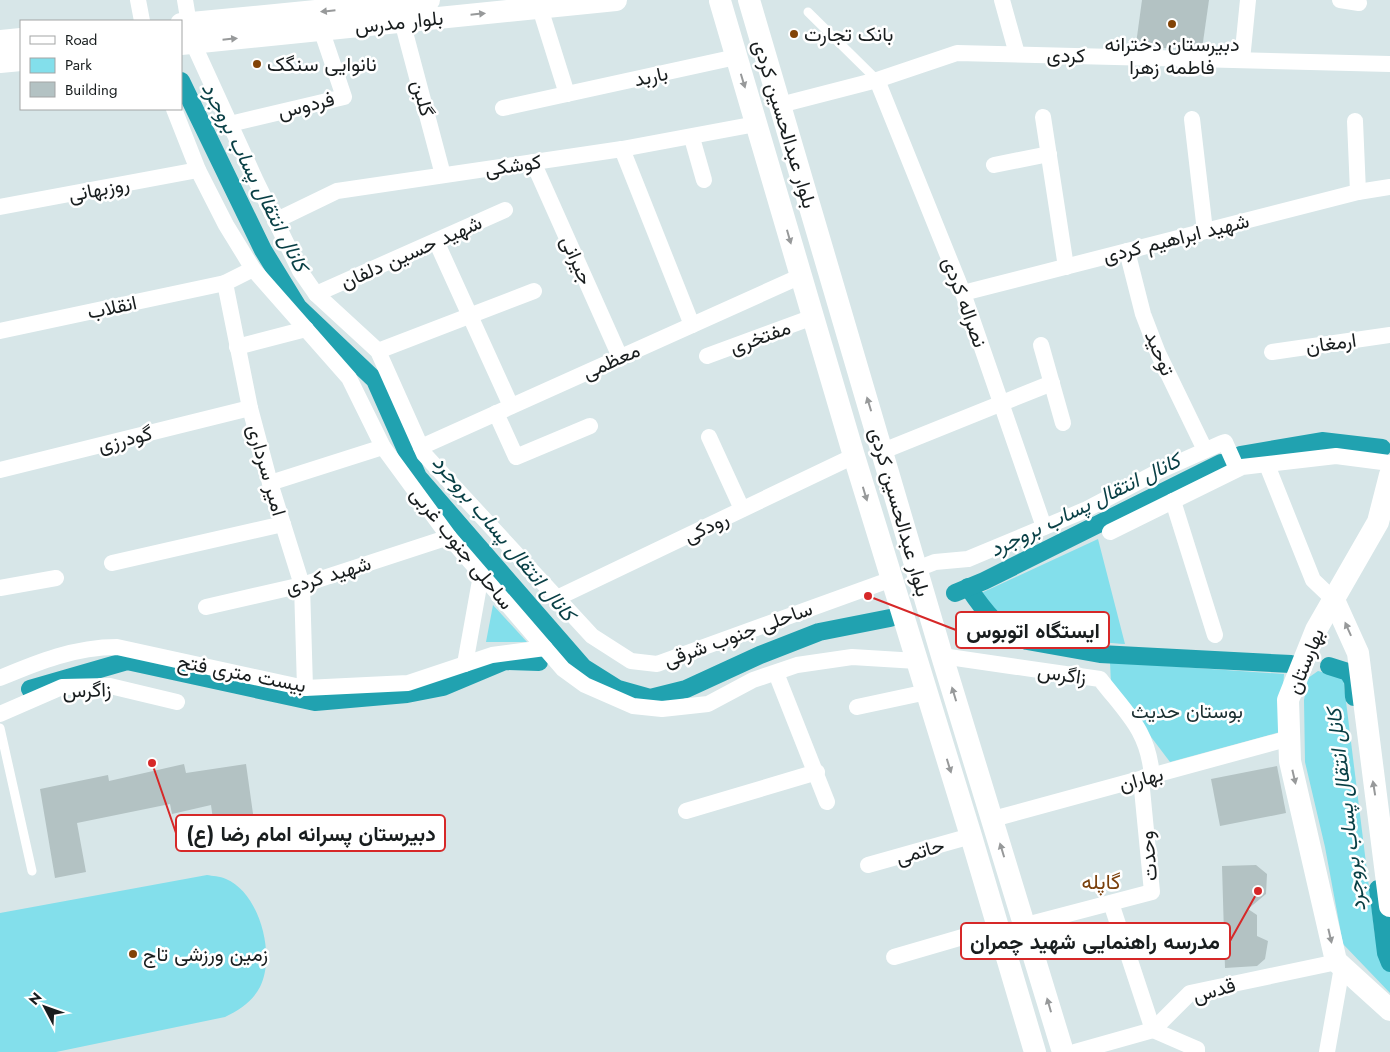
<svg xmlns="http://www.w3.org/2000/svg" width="1390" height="1052" font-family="Jost,Vazirmatn,sans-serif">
<rect width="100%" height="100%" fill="#d7e6e8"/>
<g fill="#83dfeb">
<path d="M1098,539L1125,644C1095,642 1020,637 998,618C990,612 984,601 979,594Z"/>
<polygon points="493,605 527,642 486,642"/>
<polygon points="1110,662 1284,674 1280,732 1170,762 1111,684"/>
<polygon points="1318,671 1343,677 1375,936 1390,952 1390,993 1343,944 1325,847 1305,762 1304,700 1308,678"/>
<path d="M207,875C212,876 220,876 226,879C260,893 276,956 260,987C252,1002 239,1010 225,1017L56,1052H0V913Z"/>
</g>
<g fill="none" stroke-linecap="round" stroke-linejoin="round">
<g stroke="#21a2b0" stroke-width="18">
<polyline points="181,81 263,250 298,307 375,380 418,477 583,667 618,689 650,698 686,689 760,655 819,632 890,618"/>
<polyline points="1240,455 1322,441 1382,448"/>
<path d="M968,587C984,611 999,631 1027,641L1100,654L1291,664"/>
<polyline points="955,593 984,581 1221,463"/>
<polyline points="1329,666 1348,672 1353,681 1354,697"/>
<polyline points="30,689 127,661 315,702 407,694 443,687 505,661 539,662"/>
<polyline points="1378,889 1386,953 1390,963"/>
</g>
</g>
<g fill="#b3c2c3">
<polygon points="1142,0 1209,0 1202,49 1162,48 1136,44"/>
<polygon points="184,764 186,773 246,764 256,835 216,841 211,805 172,814 170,804 77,823 86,872 55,878 40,789 108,775 109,781"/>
<polygon points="1277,766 1286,813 1220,826 1211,779"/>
<polygon points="1256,865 1267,874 1266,894 1248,909 1257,915 1257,936 1268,941 1265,959 1257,966 1225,968 1222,866"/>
</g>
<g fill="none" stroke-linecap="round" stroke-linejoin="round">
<g stroke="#fff" stroke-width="9">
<polyline points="808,12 877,80"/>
<polyline points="0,728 32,871"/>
</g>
<g stroke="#fff" stroke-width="16">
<polyline points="138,0 142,21"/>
<polyline points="185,0 189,24"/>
<polyline points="1002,0 1017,54"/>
<polyline points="1340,0 1359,3"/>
<polyline points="540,8 567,94"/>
<polyline points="402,21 443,175"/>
<polyline points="193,43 256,181 300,271 316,294 378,351 424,454 592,636 631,661 657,664 892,579"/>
<polyline points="1242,60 1248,0"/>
<polyline points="877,80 963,293 1044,527"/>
<polyline points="780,105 877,80 957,53 1390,64"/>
<polyline points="503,108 736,57"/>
<polyline points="174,109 198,170 226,225 253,269 349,378 383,447 449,537 563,669 585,685 633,706 662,709 708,704 753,680 797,665 852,657 917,661"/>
<polyline points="1043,117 1066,267"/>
<polyline points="1192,119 1205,231"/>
<polyline points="1355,121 1358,192"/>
<polyline points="230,124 344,97 321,29"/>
<polyline points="692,138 704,180"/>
<polyline points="622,149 692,325"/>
<polyline points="533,162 620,357"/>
<polyline points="994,165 1049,154"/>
<polyline points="0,207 198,170"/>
<polyline points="275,221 337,191 622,149 756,124"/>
<polyline points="436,241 511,406"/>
<polyline points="1127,251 1143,314 1158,353 1205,450"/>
<polyline points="253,269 225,283 250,408 270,483 302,585 305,688"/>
<polyline points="963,293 1358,192 1390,187"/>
<polyline points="316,294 505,210"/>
<polyline points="0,331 225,283"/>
<polyline points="1041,345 1063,423"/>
<polyline points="237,347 306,329"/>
<polyline points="378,351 534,291"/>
<polyline points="1272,352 1390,335"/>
<polyline points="707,356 813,317"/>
<polyline points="496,413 516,457 590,426"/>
<polyline points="709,437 742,509"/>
<polyline points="421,447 801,276"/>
<polyline points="883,451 1052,383"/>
<polyline points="1267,465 1313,580 1334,600"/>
<polyline points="0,470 250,408"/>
<polyline points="270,483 383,447"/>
<polyline points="1173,501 1215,635"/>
<polyline points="1110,532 1242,467 1336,456 1390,463"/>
<polyline points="112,563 283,524"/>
<polyline points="917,569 935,562 968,559 1085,510 1159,471 1222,443 1225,442 1237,469"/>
<polyline points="0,588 56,578"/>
<polyline points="557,598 854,456"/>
<polyline points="206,607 302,585 449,537"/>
<path d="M942,656L1100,679C1127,714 1148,730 1152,776"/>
<polyline points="465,664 481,575"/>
<polyline points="776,673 827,802"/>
<path d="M0,678C38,662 75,647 117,647L305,688L408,683L492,655L545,648"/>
<polyline points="857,707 927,692"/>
<polyline points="0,714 62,687 110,686 177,702"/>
<polyline points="686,811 817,772"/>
<polyline points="993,819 1290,738"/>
<polyline points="868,865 971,836"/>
<polyline points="1111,903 1153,1030 1197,1049 1197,1052"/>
<polyline points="1026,925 1152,892 1141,779"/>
<polyline points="894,957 997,927"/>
<polyline points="1075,1052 1153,1030 1190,993 1337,962"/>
<polyline points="1327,1052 1342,967"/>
</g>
<g stroke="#fff" stroke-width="22">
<polyline points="749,0 942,656 1063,1052"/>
<polyline points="720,1 854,456 971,836 1035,1052"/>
<polyline points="181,24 429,0"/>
<polyline points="0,41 21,39"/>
<polyline points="181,44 616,0"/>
<polyline points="0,62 21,60"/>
<polyline points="1390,475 1378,522 1316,630 1288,700 1290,761 1336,961 1390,1010"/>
<polyline points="1334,600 1358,653 1390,906"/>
</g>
</g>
<defs><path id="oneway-solid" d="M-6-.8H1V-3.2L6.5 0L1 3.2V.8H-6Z" transform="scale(1.25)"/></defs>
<g fill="#97999a">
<use href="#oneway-solid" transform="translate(328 11) rotate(174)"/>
<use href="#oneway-solid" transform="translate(478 14) rotate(-6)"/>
<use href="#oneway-solid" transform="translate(230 39) rotate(-6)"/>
<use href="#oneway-solid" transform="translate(743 81) rotate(73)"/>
<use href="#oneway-solid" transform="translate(789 237) rotate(74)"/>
<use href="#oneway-solid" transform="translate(869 404) rotate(-107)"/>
<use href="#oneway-solid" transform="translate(865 494) rotate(73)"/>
<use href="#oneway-solid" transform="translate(1348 629) rotate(-114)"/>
<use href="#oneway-solid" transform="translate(954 694) rotate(-107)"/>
<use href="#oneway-solid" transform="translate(949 766) rotate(73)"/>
<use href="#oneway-solid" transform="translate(1294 777) rotate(77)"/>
<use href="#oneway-solid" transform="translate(1374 788) rotate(-99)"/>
<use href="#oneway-solid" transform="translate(1002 850) rotate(-107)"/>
<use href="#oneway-solid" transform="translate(1330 936) rotate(77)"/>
<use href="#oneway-solid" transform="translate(1049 1005) rotate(-106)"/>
</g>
<g fill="#824306" stroke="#fff" stroke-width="2">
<circle cx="1172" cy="24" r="5"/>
<circle cx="794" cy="34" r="5"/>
<circle cx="257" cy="64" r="5"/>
<circle cx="133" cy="954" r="5"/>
</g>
<g text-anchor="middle" stroke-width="5" stroke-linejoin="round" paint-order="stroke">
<g font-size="20" fill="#181d1e" stroke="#fff">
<text transform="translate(399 22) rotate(-6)" y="7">بلوار مدرس</text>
<text transform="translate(1066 55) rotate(1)" y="7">کردی</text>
<text transform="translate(651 76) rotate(-12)" y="7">باربد</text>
<text transform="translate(423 98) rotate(75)" y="7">گلبن</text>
<text transform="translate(306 105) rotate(-14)" y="7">فردوس</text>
<text transform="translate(785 124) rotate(73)" y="7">بلوار عبدالحسین کردی</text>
<text transform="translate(513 165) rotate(-8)" y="7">کوشکی</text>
<text transform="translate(99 189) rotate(-11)" y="7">روزبهانی</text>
<text transform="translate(1176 238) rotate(-14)" y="7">شهید ابراهیم کردی</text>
<text transform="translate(411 252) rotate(-24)" y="7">شهید حسین دلفان</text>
<text transform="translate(577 260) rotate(66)" y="7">جیرانی</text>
<text transform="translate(965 302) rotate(70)" y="7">نصراله کردی</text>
<text transform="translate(112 307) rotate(-12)" y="7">انقلاب</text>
<text transform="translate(760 337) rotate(-20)" y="7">مفتخری</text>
<text transform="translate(1331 343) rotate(-8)" y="7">ارمغان</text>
<text transform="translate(1160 353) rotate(67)" y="7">توحید</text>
<text transform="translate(611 361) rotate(-24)" y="7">معظمی</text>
<text transform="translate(125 439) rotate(-14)" y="7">گودرزی</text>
<text transform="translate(267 470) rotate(74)" y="7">امیر سرداری</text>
<text transform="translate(900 512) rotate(74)" y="7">بلوار عبدالحسین کردی</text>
<text transform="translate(706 527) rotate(-26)" y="7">رودکی</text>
<text transform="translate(462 548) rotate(51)" y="7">ساحلی جنوب غربی</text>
<text transform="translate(328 575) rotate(-17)" y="7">شهید کردی</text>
<text transform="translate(738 634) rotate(-20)" y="7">ساحلی جنوب شرقی</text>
<text transform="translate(1305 661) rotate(-68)" y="7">بهارستان</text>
<text transform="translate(242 673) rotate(11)" y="7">بیست متری فتح</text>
<text transform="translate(1062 674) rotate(8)" y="7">زاگرس</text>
<text transform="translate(87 690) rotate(-2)" y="7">زاگرس</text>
<text transform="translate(1141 779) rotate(-15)" y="7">بهاران</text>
<text transform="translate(920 851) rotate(-16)" y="7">حاتمی</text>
<text transform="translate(1148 856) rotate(-95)" y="7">وحدت</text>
<text transform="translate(1214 990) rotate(-16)" y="7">قدس</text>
</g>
<g font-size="20" fill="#181d1e" stroke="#fff" text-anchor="start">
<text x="804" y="41">بانک تجارت</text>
<text x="1172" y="51" text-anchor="middle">دبیرستان دخترانه<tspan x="1172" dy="23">فاطمه زهرا</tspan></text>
<text x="267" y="71">نانوایی سنگک</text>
<text x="143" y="961">زمین ورزشی تاج</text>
</g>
<g font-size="20" fill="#1a2f31" stroke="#fff">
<text x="1187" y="718">بوستان حدیث</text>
</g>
<g font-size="21" font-style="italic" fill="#083f45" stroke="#fff">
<text transform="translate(255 177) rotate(63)" y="7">کانال انتقال پساب بروجرد</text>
<text transform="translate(1085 505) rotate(-26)" y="7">کانال انتقال پساب بروجرد</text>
<text transform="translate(504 538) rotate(50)" y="7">کانال انتقال پساب بروجرد</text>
<text transform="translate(1346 810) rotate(-97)" y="7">کانل انتقال پساب بروجرد</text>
</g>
<g font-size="21" fill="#7a400c" stroke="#fff">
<text x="1101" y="889">گاپله</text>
</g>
</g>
<path fill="none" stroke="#d62828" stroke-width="2" d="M868 596L956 630M152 763L176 833M1258 891L1230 941"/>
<g fill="#d62828" stroke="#fff" stroke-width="2">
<circle cx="868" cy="596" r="5"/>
<circle cx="152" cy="763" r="5"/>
<circle cx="1258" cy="891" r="5"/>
</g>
<g fill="#fff" stroke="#d62828" stroke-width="2">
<rect x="956" y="612" width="153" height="36" rx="5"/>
<rect x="176" y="815" width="269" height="36" rx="5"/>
<rect x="961" y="923" width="269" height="36" rx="5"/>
</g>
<g font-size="21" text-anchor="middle" font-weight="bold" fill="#181d1e">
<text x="1033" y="638">ایستگاه اتوبوس</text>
<text x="311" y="841">دبیرستان پسرانه امام رضا (ع)</text>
<text x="1095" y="949">مدرسه راهنمایی شهید چمران</text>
</g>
<rect x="20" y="20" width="162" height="90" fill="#ffffff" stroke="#a3a5a5"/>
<rect x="30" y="36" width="25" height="8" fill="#ffffff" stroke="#a3a5a5"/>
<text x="65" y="45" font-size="15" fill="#181d1e">Road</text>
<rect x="30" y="58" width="25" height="15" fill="#83dfeb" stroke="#a3a5a5"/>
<text x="65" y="70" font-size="15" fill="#181d1e">Park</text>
<rect x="30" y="82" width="25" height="15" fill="#b3c2c3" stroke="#a3a5a5"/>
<text x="65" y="95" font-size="15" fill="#181d1e">Building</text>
<g transform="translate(45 1007) rotate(311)" stroke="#ffffff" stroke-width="4" paint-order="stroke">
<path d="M0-4L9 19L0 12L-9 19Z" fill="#181d1e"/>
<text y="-8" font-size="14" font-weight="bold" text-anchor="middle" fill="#181d1e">N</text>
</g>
</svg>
